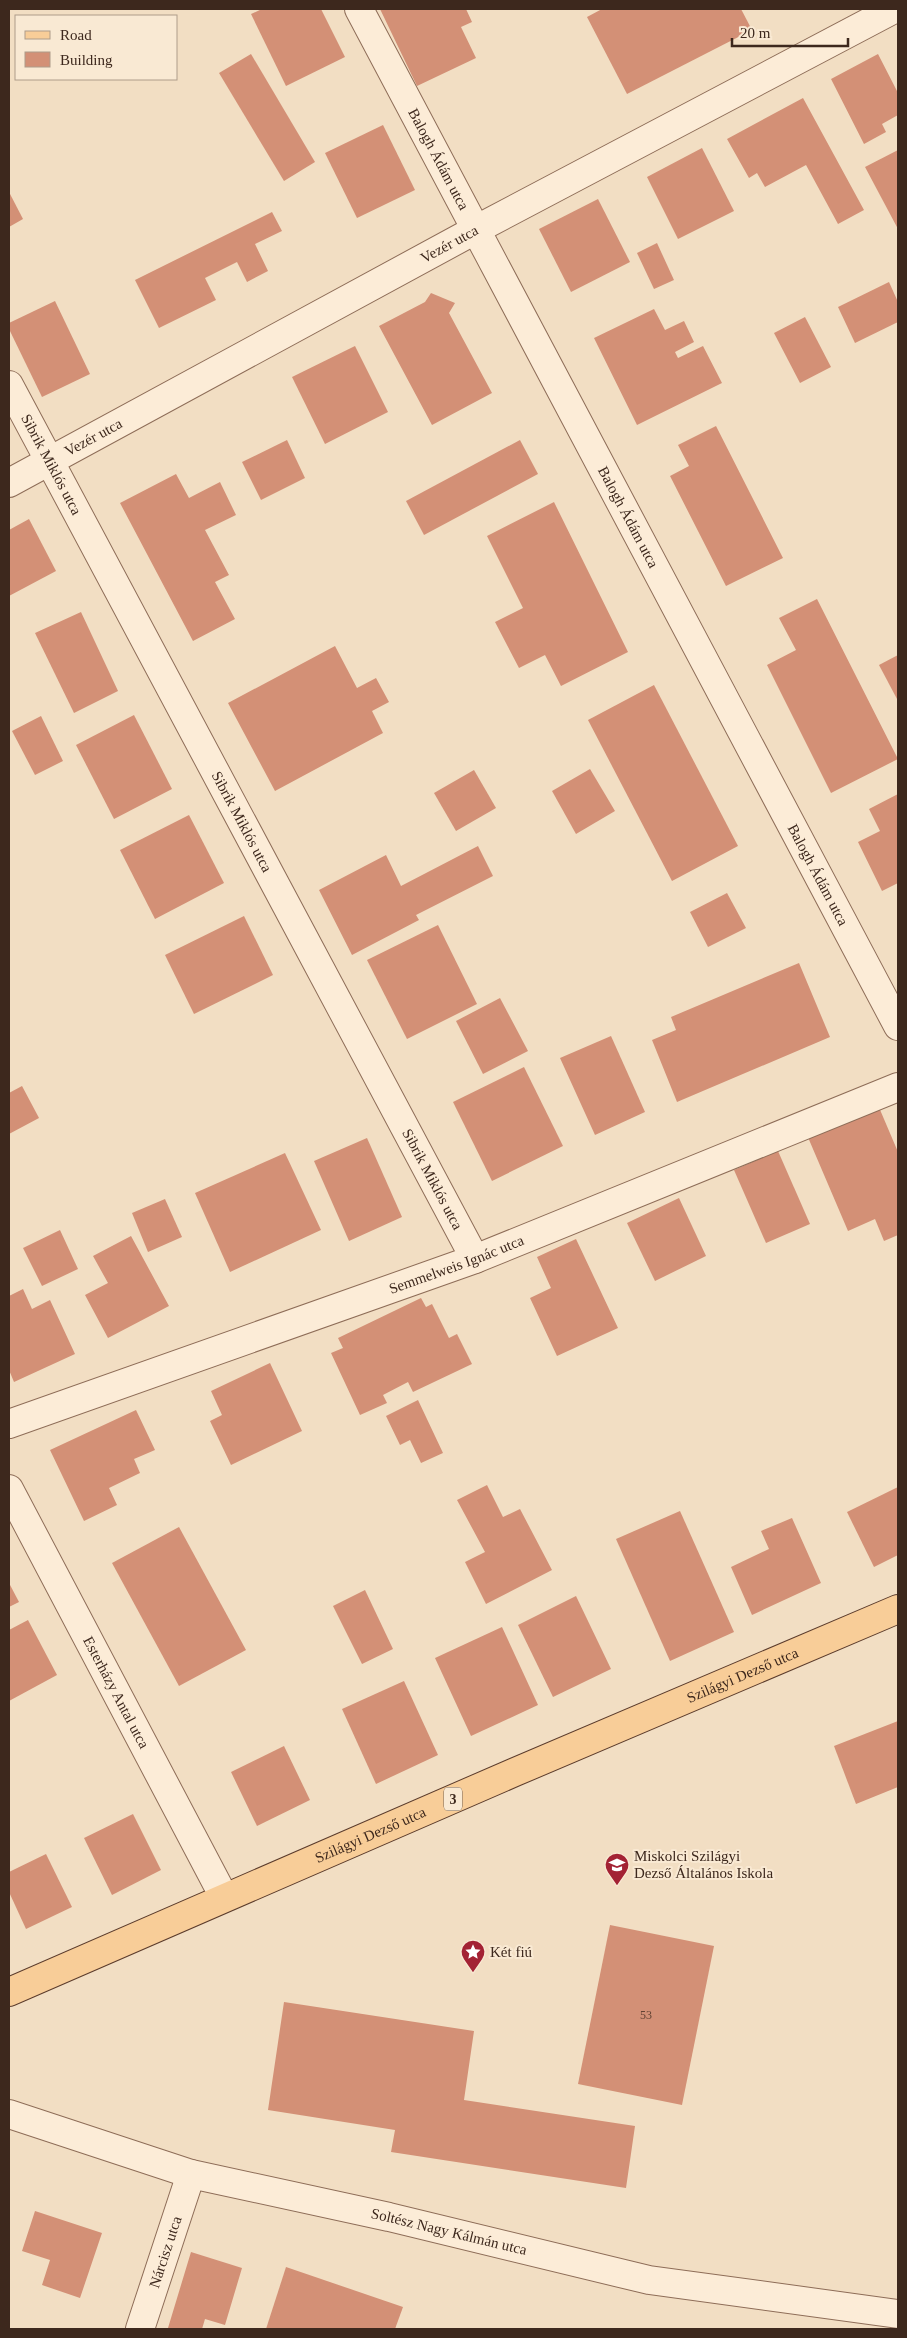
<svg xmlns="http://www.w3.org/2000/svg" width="907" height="2338" font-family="Georgia,serif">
<rect width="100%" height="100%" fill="#f2dec3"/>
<g fill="#d39076">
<polygon points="262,9 321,9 345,57 286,86 251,14"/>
<polygon points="380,9 466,9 472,22 461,27 476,58 417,86"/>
<polygon points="602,9 741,9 752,30 627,94 587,17"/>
<polygon points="251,54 315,162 284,181 219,73"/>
<polygon points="878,54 898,93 898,115 882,124 886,132 864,144 831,79"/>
<polygon points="803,98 864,210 838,224 806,165 765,187 757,173 749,178 727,139"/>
<polygon points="383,125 415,190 357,218 325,153"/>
<polygon points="702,148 734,211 678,239 647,177"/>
<polygon points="898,150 898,229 865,167"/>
<polygon points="9,192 23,219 9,227"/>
<polygon points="598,199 630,262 571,292 539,229"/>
<polygon points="272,212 282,231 255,244 268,271 247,282 237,262 205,278 216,300 159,328 135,280"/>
<polygon points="657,243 674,280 654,289 637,253"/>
<polygon points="889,282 898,302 898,322 855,343 838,307"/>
<polygon points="431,293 455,303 449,313 492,393 432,425 379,326 425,302"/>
<polygon points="55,301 90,374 42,397 9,329 9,323"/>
<polygon points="654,309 665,330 684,321 694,342 675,352 678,358 703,346 722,383 637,425 594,338"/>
<polygon points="805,317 831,367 800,383 774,333"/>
<polygon points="355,346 388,412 325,444 292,377"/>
<polygon points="716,426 783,558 726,586 670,476 689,466 678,445"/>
<polygon points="287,440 305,478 261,500 242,462"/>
<polygon points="520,440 538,474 424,535 406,501"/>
<polygon points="176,474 189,498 220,482 236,515 205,530 229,575 215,582 235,619 193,641 120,503"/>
<polygon points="554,502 628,652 561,686 545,655 519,668 495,622 523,608 487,536"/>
<polygon points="29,519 56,571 9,596 9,530"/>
<polygon points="817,599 898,759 831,793 767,665 796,650 779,618"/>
<polygon points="81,612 118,691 74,713 35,633"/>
<polygon points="335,646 357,688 376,678 389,702 372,711 383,733 275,791 228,703"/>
<polygon points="898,655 898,698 897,699 879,665"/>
<polygon points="654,685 738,846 672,881 588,720"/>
<polygon points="134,715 172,789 114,819 76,745"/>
<polygon points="41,716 63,761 35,775 12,731"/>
<polygon points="590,769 615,811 576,834 552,791"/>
<polygon points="474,770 496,808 456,831 434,793"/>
<polygon points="898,794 898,883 882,891 858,842 880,831 869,809"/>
<polygon points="189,815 224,883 155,919 120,850"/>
<polygon points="478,846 493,876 416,915 419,920 352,955 319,890 386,855 401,886"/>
<polygon points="727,893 746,928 708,947 690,912"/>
<polygon points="244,916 273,975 194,1014 165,955"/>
<polygon points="438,925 477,1004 407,1039 367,960"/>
<polygon points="799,963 830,1037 677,1102 652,1040 676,1030 671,1017"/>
<polygon points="500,998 528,1051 483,1074 456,1021"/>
<polygon points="611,1036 645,1112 595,1135 560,1058"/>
<polygon points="524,1067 563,1146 492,1181 453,1102"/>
<polygon points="22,1086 39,1118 9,1134 9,1093"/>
<polygon points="878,1105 898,1152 898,1235 884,1241 875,1219 848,1231 807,1135"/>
<polygon points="367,1138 402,1217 349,1241 314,1161"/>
<polygon points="778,1151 810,1224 766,1243 734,1170"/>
<polygon points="285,1153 321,1230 230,1272 195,1193"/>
<polygon points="679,1198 706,1256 655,1281 627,1223"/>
<polygon points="165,1199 182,1237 148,1252 132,1213"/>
<polygon points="60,1230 78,1269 42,1286 23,1248"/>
<polygon points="131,1236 169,1306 108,1338 85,1295 108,1283 93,1256"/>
<polygon points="576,1239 618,1328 557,1356 530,1298 551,1288 537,1257"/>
<polygon points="23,1289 32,1309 50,1300 75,1354 14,1382 9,1370 9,1296"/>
<polygon points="421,1298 426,1307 432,1304 449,1338 457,1334 472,1364 413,1392 408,1382 383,1395 387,1403 360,1415 331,1353 343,1348 338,1338"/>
<polygon points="270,1363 302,1431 231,1465 210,1421 222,1415 211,1391"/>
<polygon points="418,1400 443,1453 421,1463 410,1440 400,1445 386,1416"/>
<polygon points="136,1410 155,1450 134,1459 140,1473 109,1488 117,1505 84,1521 50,1450"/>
<polygon points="487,1485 503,1517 520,1509 552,1570 486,1604 465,1562 485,1552 457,1500"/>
<polygon points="898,1487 898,1555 874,1567 847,1512"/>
<polygon points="680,1511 734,1632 670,1661 616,1539"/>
<polygon points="792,1518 821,1583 752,1615 731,1567 769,1549 761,1531"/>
<polygon points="179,1527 246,1650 179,1686 112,1563"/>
<polygon points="9,1583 19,1602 9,1607"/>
<polygon points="365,1590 393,1649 362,1664 333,1606"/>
<polygon points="576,1596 611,1669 553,1697 518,1625"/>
<polygon points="28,1620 57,1675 9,1701 9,1630"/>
<polygon points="502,1627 538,1705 471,1736 435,1658"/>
<polygon points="404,1681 438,1755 376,1784 342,1709"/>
<polygon points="898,1721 898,1787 856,1804 834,1746"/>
<polygon points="284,1746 310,1800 257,1826 231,1772"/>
<polygon points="133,1814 161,1870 112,1895 84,1838"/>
<polygon points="46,1854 72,1907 26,1929 9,1892 9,1872"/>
<polygon points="610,1925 714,1946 682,2105 578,2084"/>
<polygon points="284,2002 474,2031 464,2100 635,2126 626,2188 391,2152 395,2130 268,2110"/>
<polygon points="35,2211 102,2233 80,2298 42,2285 50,2260 22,2251"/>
<polygon points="191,2252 242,2268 225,2325 205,2319 202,2329 168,2328"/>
<polygon points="286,2267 403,2307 395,2329 266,2329"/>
</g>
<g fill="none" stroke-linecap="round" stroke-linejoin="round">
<defs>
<g id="minor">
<path id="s1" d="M359,9L898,1026"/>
<path id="s2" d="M9,385L475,1259"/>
<path id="s3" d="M9,483L477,229L894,9"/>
<path id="s4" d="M9,1424L475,1259L898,1087"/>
<path id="s5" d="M9,1489L224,1897"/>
<path id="s6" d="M9,2114L191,2174L389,2217L649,2280L898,2314"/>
<path id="s7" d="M140,2329L191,2174"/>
</g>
<g id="major">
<path id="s8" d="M9,1992L515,1772L898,1609"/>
</g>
</defs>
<use href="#minor" stroke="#8e6d58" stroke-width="30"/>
<use href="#major" stroke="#5c3c2c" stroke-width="30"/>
<use href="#minor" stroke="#fcecd7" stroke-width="28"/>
<use href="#major" stroke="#f8cd98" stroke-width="28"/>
</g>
<defs>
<symbol id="school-pin" viewBox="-11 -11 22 30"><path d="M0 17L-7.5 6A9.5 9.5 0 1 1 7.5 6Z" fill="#a32234" stroke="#f9e9d3"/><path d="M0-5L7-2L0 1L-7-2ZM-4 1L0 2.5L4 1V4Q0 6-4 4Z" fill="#fff"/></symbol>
<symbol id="sight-pin" viewBox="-11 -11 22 30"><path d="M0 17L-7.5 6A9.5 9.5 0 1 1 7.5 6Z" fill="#a32234" stroke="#f9e9d3"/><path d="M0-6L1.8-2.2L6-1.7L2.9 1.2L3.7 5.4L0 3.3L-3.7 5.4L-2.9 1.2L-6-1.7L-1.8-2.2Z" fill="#fff"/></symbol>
</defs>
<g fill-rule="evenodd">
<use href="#school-pin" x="603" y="1851" width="28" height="38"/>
<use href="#sight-pin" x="459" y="1938" width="28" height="38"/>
</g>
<g text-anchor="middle" stroke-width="4" stroke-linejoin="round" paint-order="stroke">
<g font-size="12" fill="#624233">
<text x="646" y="2019">53</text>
</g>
<rect fill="#f9e9d3" stroke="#756254" stroke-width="1" x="444" y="1787.5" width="18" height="23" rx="4"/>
<g font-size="14" font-weight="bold" fill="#3d281d">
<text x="453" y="1804">3</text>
</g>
<g font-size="15" fill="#3d281d" stroke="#f9e9d3">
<text dy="5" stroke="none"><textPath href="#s1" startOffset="170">Balogh Ádám utca</textPath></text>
<text dy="5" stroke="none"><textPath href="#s3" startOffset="501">Vezér utca</textPath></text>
<text dy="5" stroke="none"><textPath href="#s3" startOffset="96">Vezér utca</textPath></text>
<text dy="5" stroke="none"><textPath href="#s2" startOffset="90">Sibrik Miklós utca</textPath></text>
<text dy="5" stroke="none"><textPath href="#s1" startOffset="575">Balogh Ádám utca</textPath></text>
<text dy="5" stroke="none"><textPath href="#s2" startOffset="495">Sibrik Miklós utca</textPath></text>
<text dy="5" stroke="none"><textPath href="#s1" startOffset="980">Balogh Ádám utca</textPath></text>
<text dy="5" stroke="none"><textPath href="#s2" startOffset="900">Sibrik Miklós utca</textPath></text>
<text dy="5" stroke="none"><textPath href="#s4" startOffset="475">Semmelweis Ignác utca</textPath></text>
<text dy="5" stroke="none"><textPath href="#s8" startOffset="799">Szilágyi Dezső utca</textPath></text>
<text dy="5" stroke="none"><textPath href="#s5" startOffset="230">Esterházy Antal utca</textPath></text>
<text dy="5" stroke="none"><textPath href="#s8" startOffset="394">Szilágyi Dezső utca</textPath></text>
<text dy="5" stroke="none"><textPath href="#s6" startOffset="456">Soltész Nagy Kálmán utca</textPath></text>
<text dy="5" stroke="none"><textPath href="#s7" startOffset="81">Nárcisz utca</textPath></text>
</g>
<g font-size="15" fill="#3d281d" stroke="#f9e9d3" text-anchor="start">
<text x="634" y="1861">Miskolci Szilágyi<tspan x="634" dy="17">Dezső Általános Iskola</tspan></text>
<text x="490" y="1957">Két fiú</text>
</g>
</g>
<rect width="907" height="2338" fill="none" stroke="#3d281d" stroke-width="20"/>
<rect x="15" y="15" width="162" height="65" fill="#f9e9d3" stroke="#ae9c8a"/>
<rect x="25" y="31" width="25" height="8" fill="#f8cd98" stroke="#ae9c8a"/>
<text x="60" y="40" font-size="15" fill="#3d281d">Road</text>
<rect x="25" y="52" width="25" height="15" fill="#d39076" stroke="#ae9c8a"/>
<text x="60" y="65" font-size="15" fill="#3d281d">Building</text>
<path d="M732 38v8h116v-8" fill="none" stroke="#3d281d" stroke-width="2.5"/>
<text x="740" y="38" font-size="15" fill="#3d281d" stroke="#f9e9d3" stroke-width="4" paint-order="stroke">20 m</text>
</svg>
